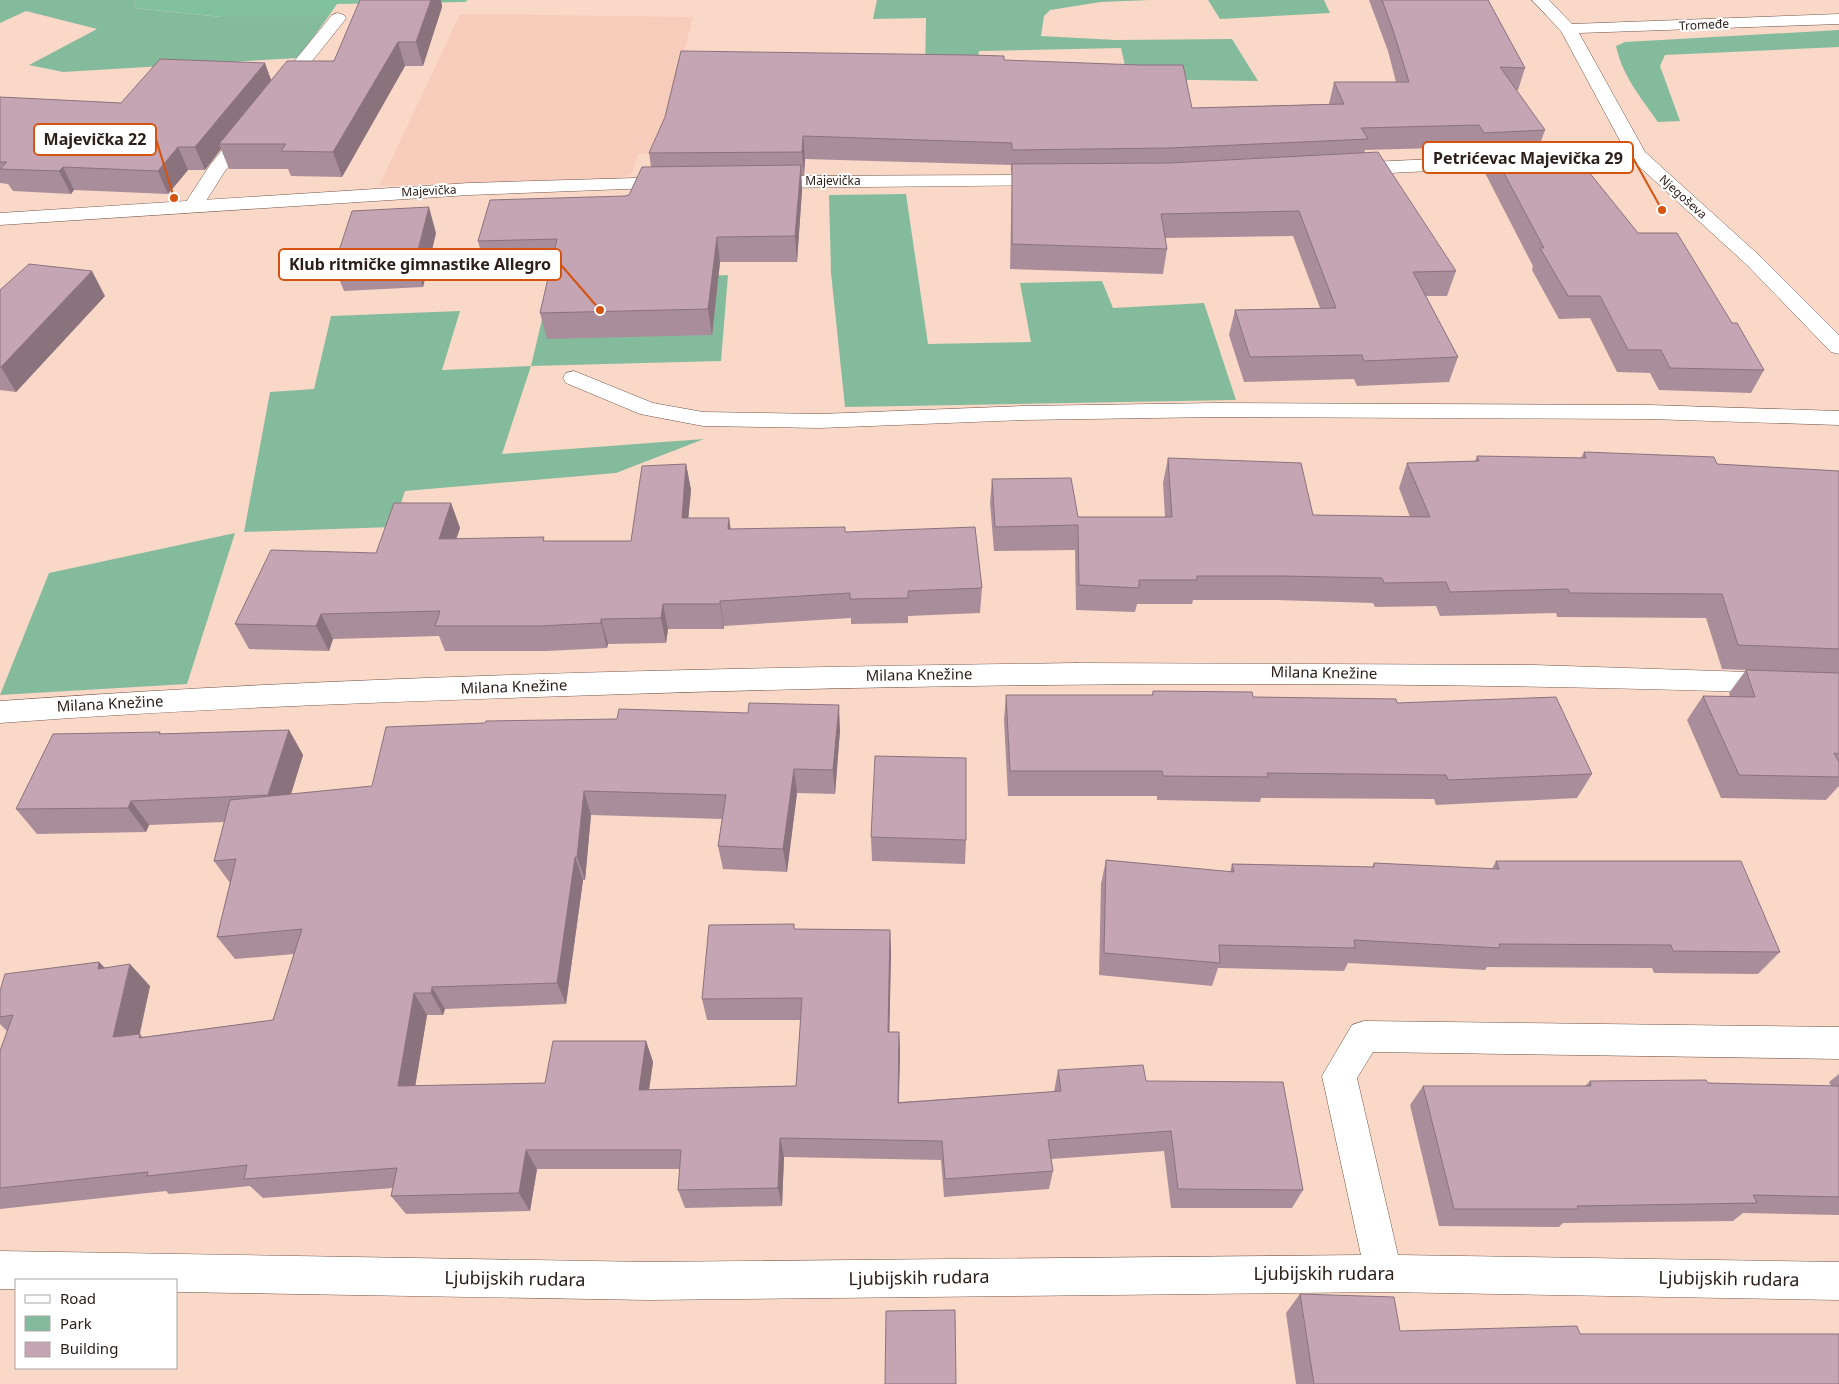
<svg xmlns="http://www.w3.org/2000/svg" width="1839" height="1384" font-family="'Noto Sans',sans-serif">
<rect width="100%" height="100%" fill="#fad8c8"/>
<polygon fill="#f7ccba" points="460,14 693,17 659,153 638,154 631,175 617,178 379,186"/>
<g fill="#85bb9d">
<polygon points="0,0 135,0 134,8 222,17 328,17 298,58 63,72 29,65 97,29 26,11 0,23"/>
<polygon points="877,0 1150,0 1101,2 1050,10 1044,16 1041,36 1116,40 1232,39 1258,81 1128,79 1121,48 979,51 977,68 925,67 926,18 873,19"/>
<polygon points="1208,0 1324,0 1330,13 1220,19"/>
<path d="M1839,30V47L1665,55L1660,66L1680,121L1658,122C1641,98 1622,75 1616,46L1625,42Z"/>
<polygon points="906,194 928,344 1031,342 1020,283 1102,281 1113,308 1204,303 1236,400 845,407 831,273 829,195"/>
<polygon points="728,275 721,361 531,366 502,454 704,439 616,473 405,491 393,527 244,532 270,392 314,389 331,316 460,311 442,370 531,366 551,281"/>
<polygon points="235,533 187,684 0,695 49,573"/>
</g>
<polygon fill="#81c19e" points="135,0 467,0 466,2 337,4 328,17 222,17 134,8"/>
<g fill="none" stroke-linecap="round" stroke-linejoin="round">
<defs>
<g id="street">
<polygon points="338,13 344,15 346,18 344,21 285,95 273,95 270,91 273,87 332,15"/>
<polygon points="248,125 254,126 257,130 225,171 199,212 185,212 182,208 210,165 242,126"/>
<polygon points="574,371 653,403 703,412 820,414 1023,406 1216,403 1649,405 1839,411 1839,425 1649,419 1216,417 1023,420 820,428 703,426 640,414 566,383 563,378 566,373"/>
<path d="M1076,663L1534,665L1839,675V695C1435,680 1032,681 628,694C418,701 209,707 0,723V701C357,675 718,668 1076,663Z"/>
<polygon points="1364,1021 1839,1027 1839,1059 1373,1052 1357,1078 1398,1255 1839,1262 1839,1300 1384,1292 649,1300 176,1292 176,1280 16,1280 16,1289 0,1289 0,1251 649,1262 1361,1255 1322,1076 1352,1025"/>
</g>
<g id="secondary">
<polygon points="1532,0 1549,0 1572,24 1839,14 1839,24 1579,33 1645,152 1761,257 1839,335 1839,354 1831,352 1747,265 1633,161 1349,175 1342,173 1340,169 1342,165 1349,163 1625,150 1561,31"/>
<polygon points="1049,175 1056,177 1058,181 1056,185 764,188 757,186 755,182 757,178 764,176"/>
<polygon points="671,177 678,179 680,183 678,187 469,195 0,225 0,213 469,183"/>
</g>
</defs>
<use href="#street" stroke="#715447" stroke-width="1"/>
<use href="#secondary" stroke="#715447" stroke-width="1"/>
<use href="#street" fill="#fff" fill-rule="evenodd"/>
<use href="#secondary" fill="#fff" fill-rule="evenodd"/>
</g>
<g fill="#a98d9a">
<polygon points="360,0 441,0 442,7 423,66 405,66 342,177 291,176 288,169 229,169 221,149 205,170 188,170 168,194 74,190 71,194 13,191 8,184 0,183 0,97 121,103 271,80 334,61"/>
<polygon points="1369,0 1488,0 1525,68 1518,90 1516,90 1545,130 1539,147 1563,157 1638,233 1732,323 1764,370 1751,393 1659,390 1650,373 1617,372 1590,318 1559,319 1532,270 1533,266 1484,171 1489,155 1476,156 1472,147 1365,150 1364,153 1456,271 1447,296 1426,296 1458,357 1449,382 1357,386 1354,379 1244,382 1229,335 1235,310 1320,308 1293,236 1165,238 1167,249 1163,274 1010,269 1012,173 1011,173 1011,165 805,159 804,175 801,175 802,190 797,262 720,262 712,335 547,339 540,313 551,265 485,267 478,241 629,195 651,167 649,153 1004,60 1192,108 1329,104 1334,82 1396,82 1388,51"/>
<polygon points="436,233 423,287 344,291 334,266"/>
<polygon points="0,290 105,296 16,392 0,390"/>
<polygon points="1584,452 1717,464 1839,471 1839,786 1826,800 1721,798 1687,720 1703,696 1730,697 1729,693 1746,670 1722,669 1706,618 1557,617 1556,613 1440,616 1436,606 1375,607 1373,603 1276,600 1193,600 1192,604 1137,604 1135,612 1076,610 1075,550 994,551 990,503 992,479 1078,517 1165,517 1163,483 1168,458 1313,515 1410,517 1399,488 1407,463 1475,461 1477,456 1581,458"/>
<polygon points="686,464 691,490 688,518 731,529 846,532 982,588 980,613 908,616 908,623 851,624 851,618 724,626 724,629 668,629 666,643 608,644 607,648 546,651 445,651 439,636 333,639 329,651 249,649 235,624 376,553 451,503 460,528 456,539 545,541 631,541"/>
<polygon points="1153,691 1253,697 1397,703 1592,774 1577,798 1436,805 1434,799 1261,798 1260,802 1157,800 1157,796 1008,796 1004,720 1006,695 1152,695"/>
<polygon points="289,730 303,755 291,794 372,786 840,730 835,794 797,793 787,872 723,869 718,846 722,819 591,815 585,880 583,880 566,1004 445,1009 443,1015 427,1015 415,1086 545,1083 646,1041 653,1062 649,1090 796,1086 801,1020 707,1020 702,999 794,924 794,929 890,930 891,952 889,1032 899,1032 900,1053 899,1102 1054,1092 1058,1070 1146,1081 1303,1190 1292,1208 1171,1208 1164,1151 1051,1159 1053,1171 1049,1189 944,1197 941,1160 784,1157 782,1206 685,1208 678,1190 680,1169 537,1169 530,1211 406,1214 391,1196 393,1188 263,1198 250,1186 169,1194 166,1191 0,1209 0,1051 7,1031 0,1024 0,991 99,962 105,968 150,986 140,1034 143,1037 273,1020 294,954 235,959 217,937 230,883 214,861 224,822 149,825 146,832 37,834 16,809 160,732 161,734"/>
<polygon points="871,837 966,840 965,864 872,861"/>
<polygon points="1106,860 1230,872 1232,864 1372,867 1374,863 1492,869 1496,861 1780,952 1758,974 1654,973 1652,968 1487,967 1485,970 1348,963 1344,971 1218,968 1212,986 1099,975 1101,884"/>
<polygon points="1839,1074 1839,1215 1743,1213 1733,1221 1563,1223 1559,1227 1439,1226 1410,1105 1423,1086 1585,1086 1590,1081 1831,1086 1829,1082"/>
<polygon points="1300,1294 1400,1331 1580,1334 1839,1384 1296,1384 1286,1313"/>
</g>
<g fill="#8a737d">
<polygon points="431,0 441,0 442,7 423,66 416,42"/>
<polygon points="398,42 405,66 342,177 333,152"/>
<polygon points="265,63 273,85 219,144 221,149 205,170 195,147"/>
<polygon points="803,136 805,159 804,175 802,152"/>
<polygon points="178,147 188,170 168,194 158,171"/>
<polygon points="801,165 802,190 797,262 795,236"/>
<polygon points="63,167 74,190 71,194 59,171"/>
<polygon points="429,207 436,233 423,287 415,262"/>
<polygon points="717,237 720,262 712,335 708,309"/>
<polygon points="92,271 105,296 16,392 1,367"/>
<polygon points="686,464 691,490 686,544 682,518"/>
<polygon points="451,503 460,528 448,564 439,539"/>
<polygon points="729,518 733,544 728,529"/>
<polygon points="720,601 724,626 724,629 720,604"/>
<polygon points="663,604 668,629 666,643 661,618"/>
<polygon points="321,614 333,639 329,651 316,626"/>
<polygon points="601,619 608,644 607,648 601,623"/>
<polygon points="839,705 840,730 835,794 833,770"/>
<polygon points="289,730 303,755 283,820 268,795"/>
<polygon points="794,769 797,793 787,872 783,849"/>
<polygon points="584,791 591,815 585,880 577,857"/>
<polygon points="131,801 149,825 146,832 128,808"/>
<polygon points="575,857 583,880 566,1004 557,983"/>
<polygon points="890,930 891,952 889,1053 888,1032"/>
<polygon points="99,962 120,984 98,969"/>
<polygon points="130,964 150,986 134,1058 113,1037"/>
<polygon points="432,987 445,1009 443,1015 431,993"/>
<polygon points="414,993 427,1015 412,1106 398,1086"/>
<polygon points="899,1032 900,1053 898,1122 898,1103"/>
<polygon points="646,1041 653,1062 646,1110 639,1090"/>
<polygon points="780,1138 784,1157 782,1206 778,1188"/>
<polygon points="526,1150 537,1169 530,1211 519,1193"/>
</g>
<g fill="#c5a4b3" stroke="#8a737d">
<polygon points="360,0 431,0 416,42 398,42 333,152 281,151 286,144 219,144 287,61 334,61"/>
<polygon points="1382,0 1488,0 1525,68 1500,67 1545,130 1484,133 1479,125 1361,128 1368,139 1169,148 1012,150 1012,143 803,136 802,152 649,153 665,117 681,51 969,55 1004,56 1004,60 1139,65 1183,65 1192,108 1344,104 1334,82 1409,82 1393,30"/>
<polygon points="160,59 265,63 195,147 178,147 158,171 63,167 59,171 0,169 7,162 0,162 0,97 121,103"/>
<polygon points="1555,146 1563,157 1576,156 1638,233 1677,233 1732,323 1737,323 1764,370 1670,368 1661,350 1628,350 1600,296 1568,296 1540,248 1544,248 1491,149"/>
<polygon points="1378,152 1456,271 1413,272 1458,357 1364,361 1362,355 1250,357 1235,310 1336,308 1299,211 1161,214 1167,249 1012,244 1012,164 1170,163"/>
<polygon points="801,165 795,236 717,237 708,309 540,313 557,239 478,241 490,200 625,196 629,195 642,167"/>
<polygon points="429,207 415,262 334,266 352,211"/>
<polygon points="29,264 92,271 1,367 0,367 0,290"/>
<polygon points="1584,452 1714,457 1717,464 1839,471 1839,649 1738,645 1722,594 1570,593 1568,589 1450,592 1446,582 1384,583 1382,578 1283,576 1197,576 1197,580 1139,580 1139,588 1079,585 1078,525 995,527 992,479 1071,478 1078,517 1172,517 1168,458 1301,463 1313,515 1430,517 1407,463 1479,461 1477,456 1586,458"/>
<polygon points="686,464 682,518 729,518 728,529 845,527 845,532 975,527 982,588 908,591 908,598 850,599 850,593 720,601 720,604 663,604 661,618 601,619 601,623 538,626 435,626 440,611 321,614 316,626 235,624 271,550 376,553 394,503 451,503 439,539 544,537 543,541 631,541 642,466"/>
<polygon points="1746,670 1839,673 1839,754 1834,753 1839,762 1839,777 1739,775 1703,696 1755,697"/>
<polygon points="1153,691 1252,692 1253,697 1396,699 1397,703 1556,697 1592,774 1448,780 1446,775 1267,773 1268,777 1163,776 1162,771 1010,771 1006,695 1153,695"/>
<polygon points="749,703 839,705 833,770 794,769 783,849 718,846 726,795 584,791 577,857 575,857 557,983 432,987 431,993 414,993 398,1086 545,1083 553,1041 646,1041 639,1090 796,1086 802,998 702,999 709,925 794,924 794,929 890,930 888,1032 899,1032 898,1103 1061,1091 1058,1070 1143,1065 1146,1081 1283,1082 1303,1190 1178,1189 1171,1131 1048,1140 1053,1171 945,1179 942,1141 780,1138 778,1188 678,1190 681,1150 526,1150 519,1193 391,1196 397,1168 244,1179 247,1165 147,1176 148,1172 0,1188 0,1051 13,1015 0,1017 0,991 5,974 99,962 98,969 130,964 113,1037 140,1034 139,1038 273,1020 302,929 217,937 236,859 214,861 230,800 372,786 386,727 485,723 486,721 617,719 619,709 748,713"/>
<polygon points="289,730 268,795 131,801 128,808 16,809 53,734 160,732 159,734"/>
<polygon points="875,756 966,758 966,840 871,837"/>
<polygon points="1106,860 1234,872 1232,864 1374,867 1374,863 1499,869 1496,861 1741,861 1780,952 1673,951 1671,945 1499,944 1500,948 1354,940 1355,948 1219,945 1220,963 1104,953"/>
<polygon points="1706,1080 1708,1083 1839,1086 1839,1197 1753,1195 1757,1203 1577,1206 1578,1209 1454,1209 1423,1086 1591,1086 1590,1081"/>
<polygon points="1300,1294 1394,1297 1400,1331 1577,1326 1580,1334 1839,1334 1839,1384 1314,1384"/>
<polygon points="955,1310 956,1384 885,1384 886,1311"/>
</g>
<g text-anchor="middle" stroke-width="4" stroke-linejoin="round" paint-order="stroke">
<g font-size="12" fill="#2d201b" stroke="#fff">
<text transform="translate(1704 25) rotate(-3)" y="4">Tromeđe</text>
<text x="833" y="185">Majevička</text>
<text transform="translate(429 191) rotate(-3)" y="4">Majevička</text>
<text transform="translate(1683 197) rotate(42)" y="4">Njegoševa</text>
</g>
<g font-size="15" fill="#2d201b" stroke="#fff">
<text transform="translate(1324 673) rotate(1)" y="5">Milana Knežine</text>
<text transform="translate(919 675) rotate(-1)" y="5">Milana Knežine</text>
<text transform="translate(514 687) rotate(-2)" y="5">Milana Knežine</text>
<text transform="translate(110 704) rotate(-3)" y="5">Milana Knežine</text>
</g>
<g font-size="18" fill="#2d201b" stroke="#fff">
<text x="1324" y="1280">Ljubijskih rudara</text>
<text transform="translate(919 1278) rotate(-1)" y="6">Ljubijskih rudara</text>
<text transform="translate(515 1279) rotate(1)" y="6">Ljubijskih rudara</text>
<text transform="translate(1729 1279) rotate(1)" y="6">Ljubijskih rudara</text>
</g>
</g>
<path fill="none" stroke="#d5530e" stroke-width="2" d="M174 198L156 139M1662 210L1633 158M600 310L561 265"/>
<g fill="#d5530e" stroke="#fff" stroke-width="2">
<circle cx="174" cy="198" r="5"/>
<circle cx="1662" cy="210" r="5"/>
<circle cx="600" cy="310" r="5"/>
</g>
<g fill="#fff" stroke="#d5530e" stroke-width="2">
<rect x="34" y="124" width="122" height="31" rx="5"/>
<rect x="1423" y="142" width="210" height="31" rx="5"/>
<rect x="279" y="249" width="282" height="31" rx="5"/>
</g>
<g font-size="16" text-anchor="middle" font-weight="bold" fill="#2d201b">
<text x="95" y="145">Majevička 22</text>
<text x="1528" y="164">Petrićevac Majevička 29</text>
<text x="420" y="270">Klub ritmičke gimnastike Allegro</text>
</g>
<rect x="15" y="1279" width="162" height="90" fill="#ffffff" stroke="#aba6a4"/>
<rect x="25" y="1295" width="25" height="8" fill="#ffffff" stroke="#aba6a4"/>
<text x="60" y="1304" font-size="15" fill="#2d201b">Road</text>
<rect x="25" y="1316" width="25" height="15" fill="#85bb9d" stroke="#aba6a4"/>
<text x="60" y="1329" font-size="15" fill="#2d201b">Park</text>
<rect x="25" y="1342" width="25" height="15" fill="#c5a4b3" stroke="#aba6a4"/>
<text x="60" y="1354" font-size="15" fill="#2d201b">Building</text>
</svg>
